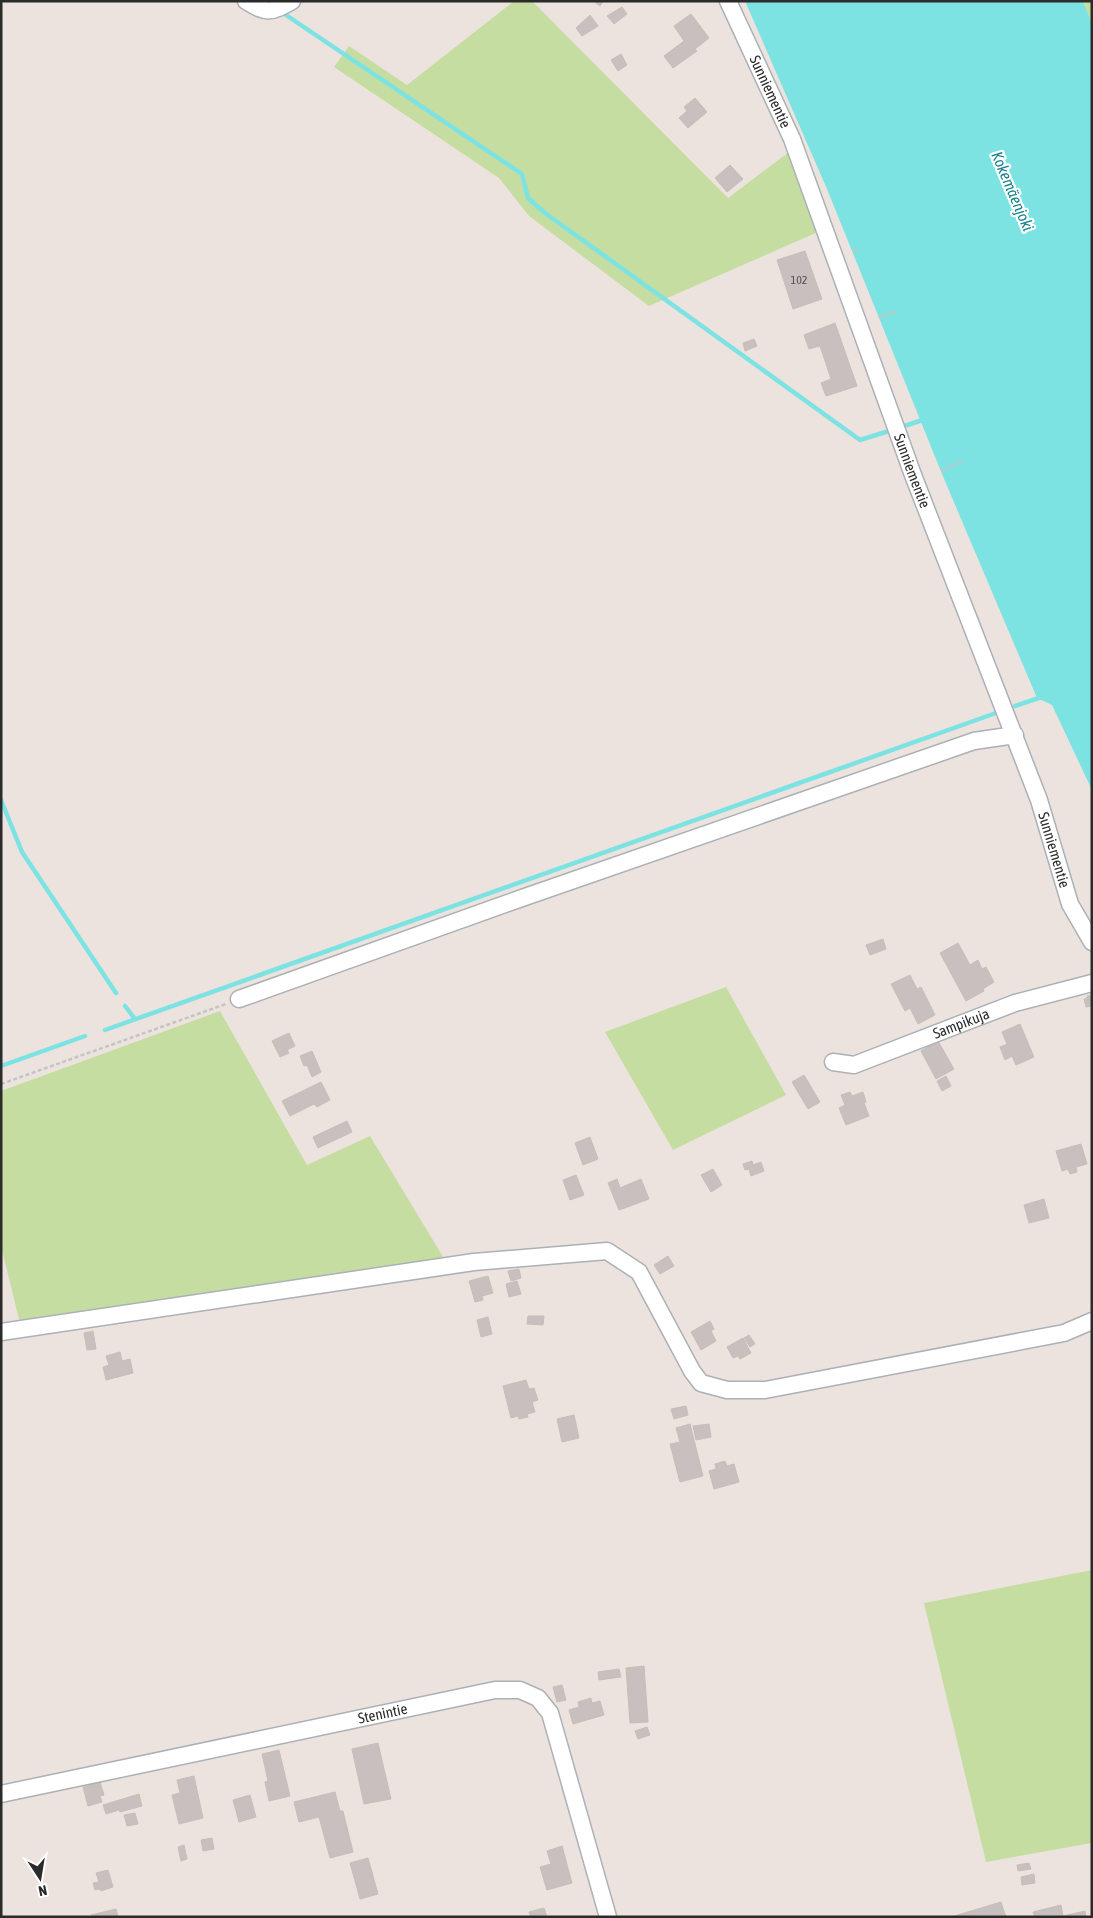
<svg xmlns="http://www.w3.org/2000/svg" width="1093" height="1918" font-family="'Asap Condensed',sans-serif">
<rect width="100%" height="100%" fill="#ece3df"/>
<g fill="#c6dda1">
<polygon points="514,1 532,1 728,198 789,152 818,232 649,306 529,216 499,178 334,67 349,46 407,85"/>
<polygon points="1083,1 1092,1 1092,24"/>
<polygon points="726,987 786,1095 673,1150 605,1032"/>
<polygon points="220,1011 307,1165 370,1136 445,1260 20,1323 1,1246 1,1091"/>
<polygon points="1092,1570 1092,1843 986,1862 924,1603"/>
</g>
<polygon fill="#7ce3e2" points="745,1 1083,1 1092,24 1092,790 1052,705 1037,698 942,474 827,189"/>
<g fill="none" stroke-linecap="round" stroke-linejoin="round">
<g stroke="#7ce3e2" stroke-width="4.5">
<polyline points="283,13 522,174 528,198 545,213 860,440 889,431"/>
<polyline points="901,427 926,419"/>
<polyline points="1015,706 1042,697"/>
<polyline points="1,800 22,852 116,993"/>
<polyline points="125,1006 135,1019"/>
<polyline points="105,1030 996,713"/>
<polyline points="1,1066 85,1036"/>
</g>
</g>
<g fill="#c7c0be" stroke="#c7beb9">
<polygon points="603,1 600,6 595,2 596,1"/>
<polygon points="622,7 627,14 614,24 607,16"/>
<polygon points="691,14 709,38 695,49 697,51 673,68 664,56 684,41 674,26"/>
<polygon points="590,15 598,26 582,36 576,28"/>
<polygon points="621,54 627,65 618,71 611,60"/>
<polygon points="695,98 707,112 688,128 679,118 687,111 684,107"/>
<polygon points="730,165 743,179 727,192 715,178"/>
<polygon points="805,251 822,299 793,309 777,260"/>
<polygon points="835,323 857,386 826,396 821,383 831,379 820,346 809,349 804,335"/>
<polygon points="754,339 757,346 745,351 743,343"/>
<polygon points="883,939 886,949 870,955 866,945"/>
<polygon points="958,943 970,965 978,960 982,969 986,967 994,982 983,989 984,991 966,1001 940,953"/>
<polygon points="910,975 917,989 921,987 935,1015 918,1024 910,1008 905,1011 891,984"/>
<polygon points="1092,995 1092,1006 1086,1007 1084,999 1087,998 1087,996"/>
<polygon points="1020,1024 1034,1057 1016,1065 1012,1056 1005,1060 1000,1047 1007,1044 1002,1032"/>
<polygon points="289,1033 295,1046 287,1050 289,1053 280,1057 272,1041"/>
<polygon points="938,1041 954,1069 936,1079 921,1051"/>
<polygon points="312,1051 321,1072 312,1077 307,1065 304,1066 300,1056"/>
<polygon points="804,1075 820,1102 808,1109 792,1082"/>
<polygon points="946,1076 951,1086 942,1091 937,1081"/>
<polygon points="321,1082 330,1100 317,1107 314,1104 290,1116 282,1101"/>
<polygon points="850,1092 852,1096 863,1092 866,1102 864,1103 869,1116 846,1125 839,1108 845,1105 841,1095"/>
<polygon points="347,1121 352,1132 318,1148 313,1137"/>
<polygon points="590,1137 598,1159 583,1165 575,1143"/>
<polygon points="1081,1144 1087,1164 1076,1167 1077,1172 1070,1174 1068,1169 1062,1171 1056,1151"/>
<polygon points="752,1161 753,1165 761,1162 764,1171 751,1176 749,1169 745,1170 743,1164"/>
<polygon points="713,1169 722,1185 711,1192 701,1175"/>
<polygon points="576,1175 584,1195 570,1200 563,1180"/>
<polygon points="617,1179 620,1188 641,1179 649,1199 619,1210 608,1183"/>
<polygon points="1044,1199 1049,1218 1029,1223 1024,1205"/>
<polygon points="668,1256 674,1266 660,1274 654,1265"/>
<polygon points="519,1269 521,1278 511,1281 508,1271"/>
<polygon points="488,1276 493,1293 482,1296 483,1300 475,1302 469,1281"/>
<polygon points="517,1281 521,1294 509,1297 506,1284"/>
<polygon points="528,1316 544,1316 543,1325 527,1324"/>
<polygon points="488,1317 492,1334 481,1337 477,1320"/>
<polygon points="710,1321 714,1329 711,1331 716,1341 701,1350 691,1332"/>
<polygon points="93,1331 96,1349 87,1350 84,1333"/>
<polygon points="749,1335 755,1344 750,1347 744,1338"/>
<polygon points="743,1338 751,1353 740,1359 738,1356 733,1358 727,1347"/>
<polygon points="120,1352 122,1361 130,1359 133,1373 106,1380 103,1367 109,1365 106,1356"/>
<polygon points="526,1380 529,1389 534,1388 538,1400 532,1402 535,1412 527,1414 528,1417 519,1419 518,1416 511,1418 503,1386"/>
<polygon points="686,1406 688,1415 674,1419 671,1409"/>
<polygon points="574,1415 579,1438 562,1442 557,1419"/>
<polygon points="690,1424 703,1476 680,1482 670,1444 680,1442 676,1428"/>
<polygon points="709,1424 711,1437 696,1440 693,1426"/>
<polygon points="725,1461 727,1466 734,1464 739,1482 714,1489 709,1471 716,1469 715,1464"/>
<polygon points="644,1666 648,1722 630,1723 626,1668"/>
<polygon points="619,1669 621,1677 599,1680 598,1672"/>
<polygon points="562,1685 566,1700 557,1702 553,1687"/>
<polygon points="591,1698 592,1703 600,1701 604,1715 573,1724 569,1710 579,1707 578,1702"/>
<polygon points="647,1727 650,1735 638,1739 635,1731"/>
<polygon points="378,1743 391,1799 364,1804 352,1749"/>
<polygon points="279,1750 290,1796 269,1801 265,1782 268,1781 262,1754"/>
<polygon points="194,1776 203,1818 179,1824 172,1795 180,1793 177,1780"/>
<polygon points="100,1782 104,1795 100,1796 102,1802 88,1806 83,1787"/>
<polygon points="335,1792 340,1811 343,1811 353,1852 330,1858 319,1817 299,1822 294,1802"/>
<polygon points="139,1794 142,1806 120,1812 119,1810 106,1814 103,1805"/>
<polygon points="250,1795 256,1817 239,1822 233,1800"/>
<polygon points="135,1813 138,1824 127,1826 124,1815"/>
<polygon points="212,1838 214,1849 203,1851 201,1840"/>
<polygon points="184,1845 187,1859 181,1861 178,1847"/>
<polygon points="562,1846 572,1883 547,1890 540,1867 551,1864 547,1851"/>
<polygon points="368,1858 378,1894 360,1899 350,1863"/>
<polygon points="1029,1863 1031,1869 1018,1871 1017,1865"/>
<polygon points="108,1870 113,1887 101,1891 100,1889 95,1890 93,1883 99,1882 96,1873"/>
<polygon points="1034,1874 1035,1883 1022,1885 1021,1877"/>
<polygon points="1001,1902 1006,1917 951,1917"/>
<polygon points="1061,1905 1063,1916 1085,1911 1086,1917 1035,1917 1033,1912"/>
<polygon points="544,1908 547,1917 531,1917 529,1912"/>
<polygon points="116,1909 118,1917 92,1917 91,1915"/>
</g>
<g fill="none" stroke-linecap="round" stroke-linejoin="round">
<defs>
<g id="minor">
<path d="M246,1C267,14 271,13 292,1"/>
<path id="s1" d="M728,1L792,139L913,475L1039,800L1070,904L1092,942"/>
<polyline points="239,999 522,898 974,741 1015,735"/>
<path id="s2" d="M833,1062L854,1065L1015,1003L1092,983"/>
<polyline points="1,1332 474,1262 607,1251 639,1272 692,1371 701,1383 727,1390 765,1390 1064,1333 1092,1321"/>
<path id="s3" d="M1,1794L495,1690H520L538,1698L550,1713L608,1917"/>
</g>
</defs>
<use href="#minor" stroke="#abb1b6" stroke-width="19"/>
<g stroke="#c4c4c4" stroke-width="2.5" stroke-dasharray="4 2.5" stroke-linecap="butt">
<polyline points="853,252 859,249"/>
<polyline points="879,317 895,312"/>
<polyline points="941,471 964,460"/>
<polyline points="1,1084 226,1004"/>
</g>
<use href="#minor" stroke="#fff" stroke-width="16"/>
</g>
<g text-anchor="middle" stroke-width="4.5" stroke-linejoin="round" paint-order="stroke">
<g font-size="12" fill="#525050">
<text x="799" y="284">102</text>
</g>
<g font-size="15" fill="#2b2b2b" stroke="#fff">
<text dy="5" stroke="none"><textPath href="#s1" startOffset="100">Sunniementie</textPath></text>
<text dy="5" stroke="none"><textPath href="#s1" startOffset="505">Sunniementie</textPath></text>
<text dy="5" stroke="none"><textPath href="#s1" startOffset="910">Sunniementie</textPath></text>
<text dy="5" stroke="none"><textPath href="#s2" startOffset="136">Sampikuja</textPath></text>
<text dy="5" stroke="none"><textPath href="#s3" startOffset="390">Stenintie</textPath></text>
</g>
<g font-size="16" font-style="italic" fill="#1a828a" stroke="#fff">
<text transform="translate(1013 191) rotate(67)" y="6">Kokemäenjoki</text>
</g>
</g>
<rect width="1093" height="1918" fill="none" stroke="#2b2b2b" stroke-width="5"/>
<g transform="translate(40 1878) rotate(168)" stroke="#ffffff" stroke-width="4" paint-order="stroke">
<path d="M0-4L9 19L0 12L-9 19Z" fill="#2b2b2b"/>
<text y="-8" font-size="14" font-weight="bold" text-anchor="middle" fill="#2b2b2b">N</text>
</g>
</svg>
